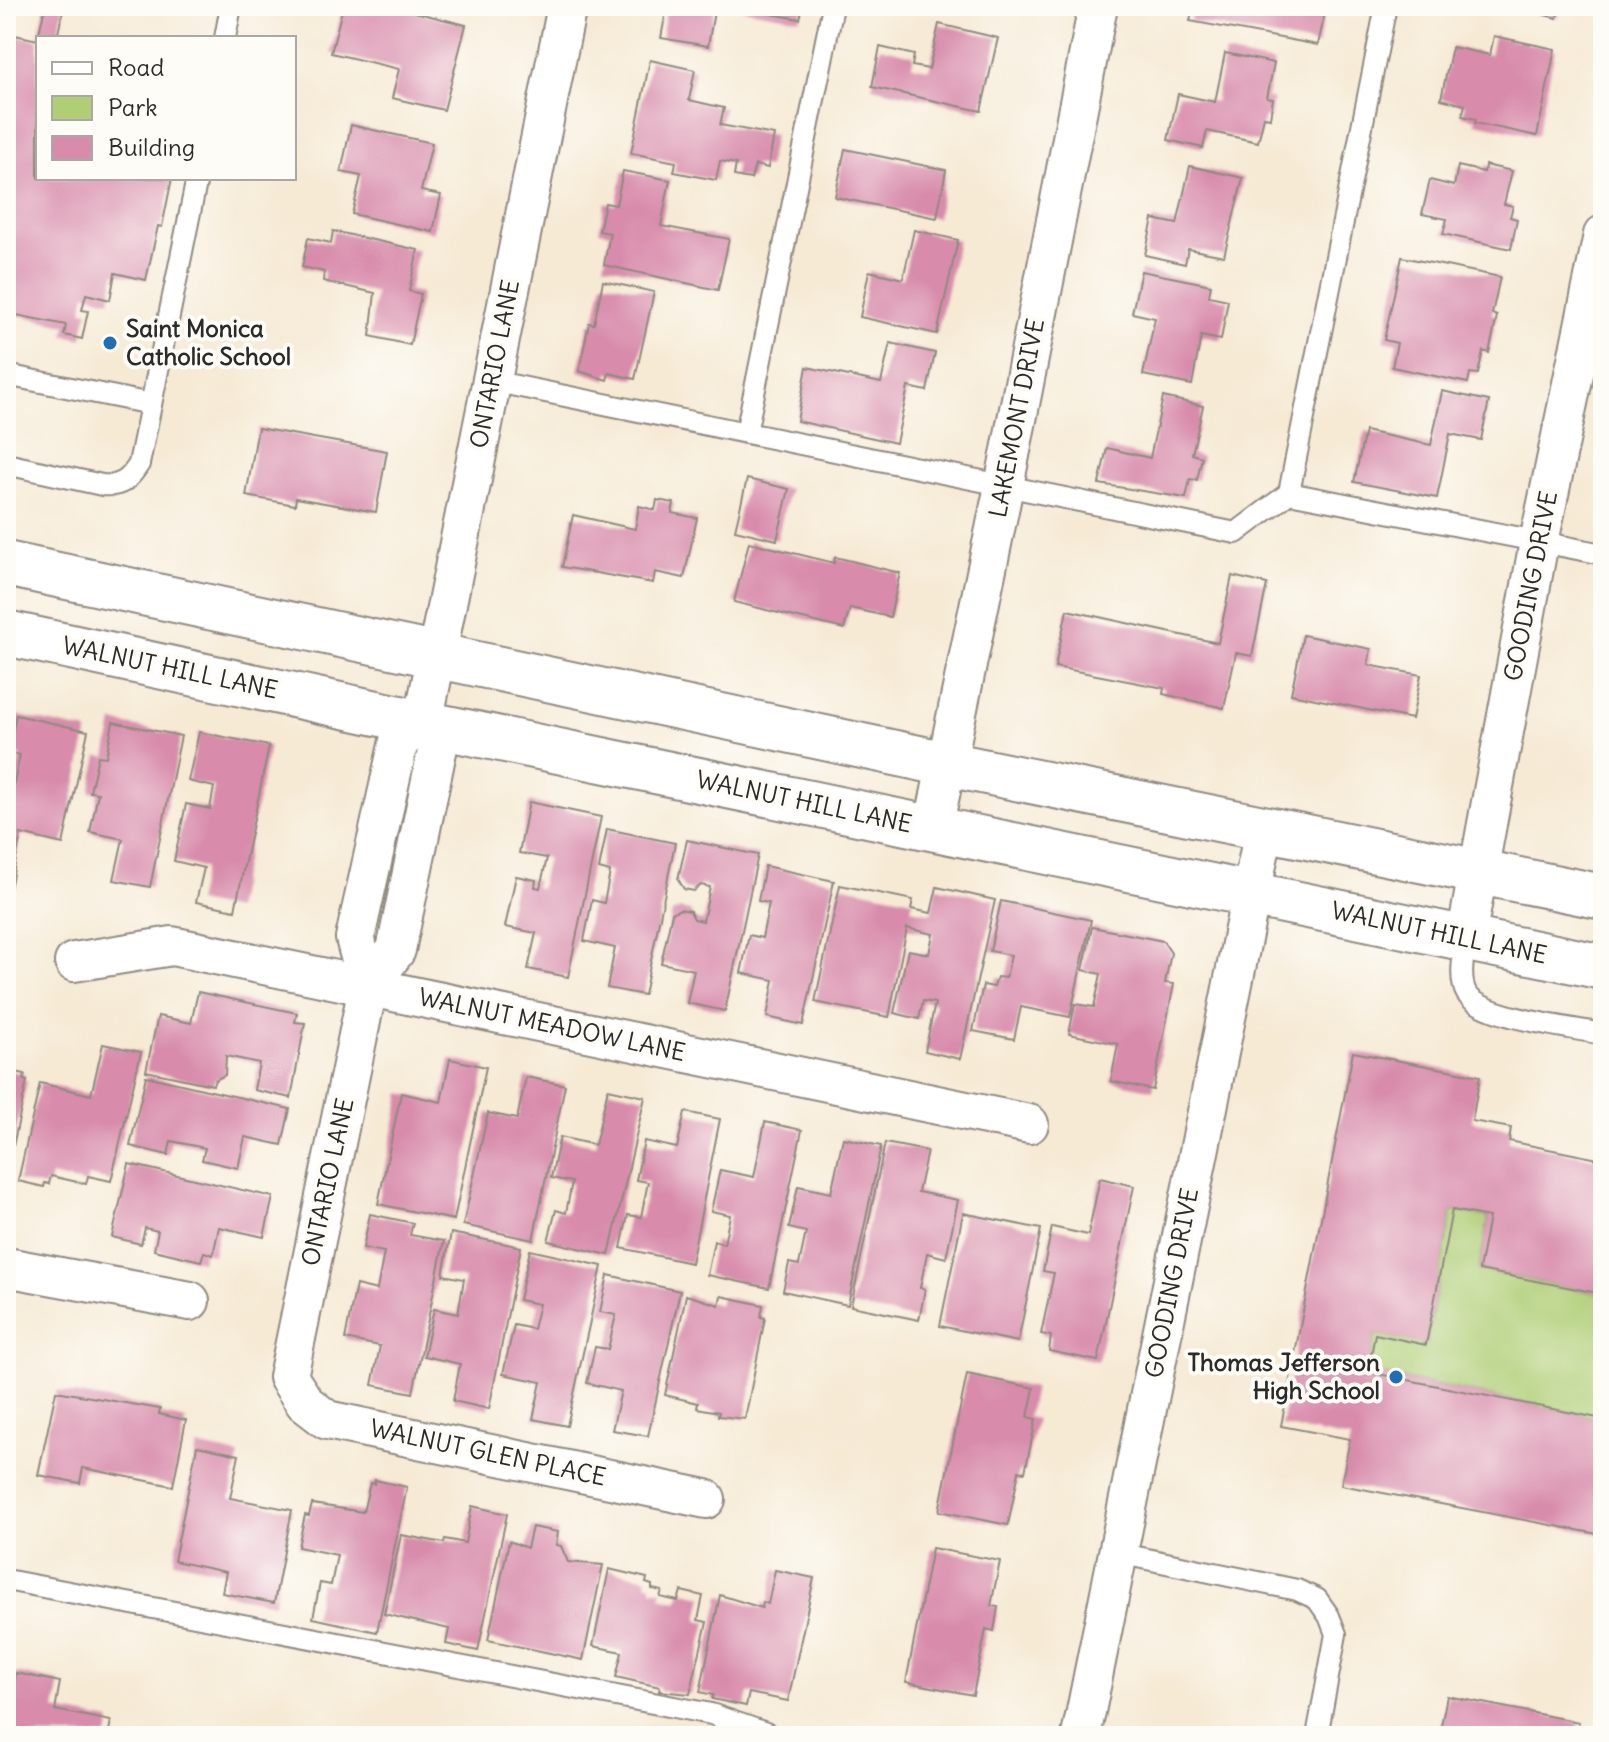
<svg xmlns="http://www.w3.org/2000/svg" width="1609" height="1742" font-family="Delius,sans-serif">
<rect width="100%" height="100%" fill="#fdfcf7"/>
<filter id="ink" filterUnits="userSpaceOnUse"><feTurbulence type="fractalNoise" baseFrequency=".0125" numOctaves="2"/><feDisplacementMap in="SourceGraphic" scale="16" xChannelSelector="R" yChannelSelector="G"/><feConvolveMatrix kernelMatrix="1 2 1 2 8 2 1 2 1" color-interpolation-filters="sRGB"/></filter>
<filter id="wash" filterUnits="userSpaceOnUse"><feTurbulence type="fractalNoise" baseFrequency=".006" numOctaves="4" result="noise"/><feDisplacementMap in="SourceGraphic" scale="32" xChannelSelector="R" yChannelSelector="G"/><feGaussianBlur stdDeviation="1.8" result="paint"/><feColorMatrix in="noise" values="0 0 0 0 0 0 0 0 0 0 0 0 0 0 0 0 0 1.4 0 .05"/><feComposite in="paint" operator="in"/></filter>
<g filter="url(#wash)">
<rect width="100%" height="100%" fill="#f6ead5"/>
<polygon fill="#afce76" stroke="#6d7c50" stroke-width="2" points="1452,1210 1489,1217 1479,1270 1603,1294 1603,1419 1368,1372 1375,1334 1426,1344"/>
<g id="blocks">
<g fill="#d88bab">
<polygon points="45,6 64,6 57,38 38,38"/>
<polygon points="343,6 391,6 466,25 444,110 392,98 399,69 331,53"/>
<polygon points="667,6 715,6 708,46 661,38"/>
<polygon points="724,6 803,6 800,19"/>
<polygon points="1193,6 1317,6 1326,8 1318,45 1190,21"/>
<polygon points="1508,6 1560,6 1557,18"/>
<polygon points="939,24 998,38 981,111 872,87 880,47 914,55 912,66 929,69"/>
<polygon points="6,33 38,40 38,178 172,178 162,227 158,226 146,280 115,273 110,300 86,294 82,310 88,311 82,339 64,335 66,325 6,313"/>
<polygon points="1494,36 1555,49 1537,136 1475,123 1476,119 1462,116 1465,105 1441,99 1452,47 1490,55"/>
<polygon points="1225,53 1274,63 1267,98 1273,99 1270,118 1264,117 1258,142 1207,131 1203,148 1168,140 1178,94 1215,102"/>
<polygon points="650,60 695,70 689,100 724,108 720,125 774,135 768,168 755,165 751,179 734,176 736,164 720,161 716,180 674,172 676,162 631,153"/>
<polygon points="351,125 432,143 421,191 441,195 433,232 352,214 361,176 341,172"/>
<polygon points="845,149 946,170 937,218 835,197"/>
<polygon points="1485,165 1512,171 1504,204 1513,206 1510,217 1517,219 1511,249 1443,234 1447,219 1422,214 1430,180 1454,186 1458,166 1484,172"/>
<polygon points="1190,166 1243,178 1224,256 1188,249 1185,264 1145,255 1153,219 1177,224"/>
<polygon points="623,171 670,180 661,226 729,239 718,290 604,265 610,233 599,231 605,203 616,205"/>
<polygon points="914,230 958,240 937,334 860,317 869,271 903,279"/>
<polygon points="333,231 418,250 409,291 421,294 410,345 370,336 375,293 323,281 324,272 302,267 308,238 331,243"/>
<polygon points="1402,257 1500,277 1492,314 1497,316 1489,353 1483,351 1478,374 1470,373 1468,383 1392,367 1397,343 1384,340"/>
<polygon points="1141,271 1211,285 1209,296 1228,300 1221,340 1201,336 1192,385 1143,375 1155,318 1132,313"/>
<polygon points="603,281 654,292 635,379 609,373 607,380 579,371 589,323 594,324"/>
<polygon points="890,343 935,353 927,391 908,387 896,443 797,421 807,367 881,383"/>
<polygon points="1442,391 1489,401 1481,440 1450,434 1437,498 1354,482 1365,431 1431,445"/>
<polygon points="1163,397 1203,406 1192,454 1202,457 1197,480 1190,479 1186,498 1099,484 1107,448 1150,458"/>
<polygon points="258,428 387,451 376,512 296,498 295,505 246,496"/>
<polygon points="747,479 789,489 777,540 735,530"/>
<polygon points="657,500 674,503 672,513 697,518 684,578 655,572 653,583 562,567 573,515 635,529 639,506 655,510"/>
<polygon points="749,542 834,563 835,557 900,573 890,617 850,608 844,629 734,602"/>
<polygon points="1232,576 1267,584 1252,656 1236,653 1224,708 1163,694 1164,688 1055,667 1067,610 1218,643"/>
<polygon points="1303,635 1371,649 1368,665 1421,675 1412,719 1291,694"/>
<polygon points="16,715 88,731 63,844 21,834 10,889 6,888 6,786 13,788 20,755 8,752"/>
<polygon points="113,722 181,736 150,887 114,880 123,839 90,832 98,793 90,792 98,756 106,757"/>
<polygon points="199,732 269,746 235,910 196,902 204,868 174,861 186,804 210,809 214,787 188,781"/>
<polygon points="529,802 601,817 568,977 528,969 536,933 505,927 516,876 536,880 535,887 540,888 547,858 519,853"/>
<polygon points="607,829 675,843 644,995 607,988 615,948 584,941 592,900 604,903 610,872 599,869"/>
<polygon points="687,840 758,855 725,1011 687,1003 694,970 661,963 672,913 680,909 690,911 694,919 703,921 710,887 701,885 694,891 684,889 678,879"/>
<polygon points="765,866 834,881 803,1025 767,1017 774,980 741,973 749,935 762,938 769,903 758,901"/>
<polygon points="840,885 913,900 911,909 931,913 937,887 995,900 960,1059 925,1051 935,1003 923,1001 919,1019 894,1013 908,950 929,954 933,934 907,928 889,1017 815,1002"/>
<polygon points="1001,901 1091,920 1070,1017 1021,1007 1014,1039 973,1031 983,985 994,987 997,977 1006,978 1011,955 990,951"/>
<polygon points="1092,927 1163,941 1171,953 1165,983 1174,984 1153,1090 1111,1081 1118,1044 1069,1034 1075,1004 1094,1007 1101,974 1083,970"/>
<polygon points="198,992 297,1013 295,1022 305,1023 291,1098 254,1090 259,1063 226,1056 225,1075 215,1080 213,1085 146,1071 158,1016 191,1023"/>
<polygon points="103,1044 141,1052 111,1181 88,1176 86,1184 51,1176 49,1184 45,1183 44,1187 18,1181 40,1083 91,1095"/>
<polygon points="1353,1052 1480,1076 1472,1121 1511,1128 1509,1141 1603,1160 1603,1294 1479,1270 1489,1217 1452,1210 1426,1345 1375,1334 1368,1372 1603,1419 1603,1535 1341,1485 1350,1439 1281,1426"/>
<polygon points="450,1059 486,1067 454,1220 378,1204 401,1093 441,1102"/>
<polygon points="6,1070 25,1074 24,1080 27,1081 12,1151 6,1150"/>
<polygon points="146,1076 290,1109 282,1145 245,1137 238,1168 202,1160 205,1148 171,1141 168,1155 130,1146"/>
<polygon points="526,1077 565,1085 533,1240 463,1225 488,1113 517,1119"/>
<polygon points="608,1089 645,1097 609,1255 548,1241 556,1210 566,1213 572,1182 551,1178 560,1137 595,1145"/>
<polygon points="685,1112 720,1119 691,1263 621,1248 628,1215 641,1217 648,1182 636,1180 644,1141 677,1148"/>
<polygon points="765,1122 802,1130 769,1288 707,1275 714,1241 724,1244 730,1215 711,1211 720,1170 754,1177"/>
<polygon points="843,1138 881,1146 848,1305 783,1291 789,1263 799,1265 806,1232 789,1228 798,1186 831,1193"/>
<polygon points="885,1143 927,1151 918,1192 958,1200 946,1258 927,1253 920,1288 925,1289 919,1320 851,1306"/>
<polygon points="129,1164 273,1197 264,1237 219,1227 213,1255 204,1252 201,1261 154,1250 158,1231 145,1228 141,1244 112,1237"/>
<polygon points="1100,1178 1134,1186 1098,1361 1049,1351 1051,1336 1041,1334 1054,1273 1043,1271 1052,1227 1088,1235"/>
<polygon points="963,1213 1041,1229 1018,1342 940,1326"/>
<polygon points="370,1214 413,1223 410,1235 444,1241 413,1393 372,1385 380,1346 345,1339 356,1285 377,1290 384,1252 363,1248"/>
<polygon points="451,1233 521,1247 489,1409 453,1401 460,1364 424,1356 434,1309 458,1314 464,1279 443,1275"/>
<polygon points="530,1250 602,1266 567,1426 533,1419 541,1382 503,1374 514,1325 533,1329 539,1304 519,1300"/>
<polygon points="608,1275 680,1291 648,1436 612,1430 621,1391 587,1383 595,1347 608,1349 616,1315 600,1312"/>
<polygon points="686,1295 719,1305 721,1296 763,1305 761,1317 765,1318 745,1419 718,1416 719,1412 697,1408 698,1403 665,1395"/>
<polygon points="967,1374 1034,1388 1028,1417 1036,1419 1025,1472 1019,1471 1008,1525 939,1511"/>
<polygon points="56,1391 160,1409 159,1414 186,1420 173,1486 83,1468 80,1483 38,1475"/>
<polygon points="197,1446 239,1455 230,1498 292,1510 274,1603 222,1593 226,1572 174,1561"/>
<polygon points="375,1480 407,1487 377,1632 313,1618 320,1583 331,1585 337,1555 298,1547 305,1515 309,1516 312,1504 363,1512 370,1483 374,1484"/>
<polygon points="472,1506 507,1514 478,1651 446,1644 449,1629 384,1614 401,1535 444,1543 445,1539 465,1543"/>
<polygon points="532,1527 558,1532 556,1545 561,1546 568,1562 603,1565 583,1660 488,1640 509,1541 527,1548"/>
<polygon points="932,1548 1000,1561 991,1606 998,1607 994,1631 986,1629 973,1695 906,1682"/>
<polygon points="609,1569 647,1578 646,1583 652,1585 652,1589 662,1591 660,1597 678,1601 681,1591 703,1596 698,1620 707,1622 690,1694 659,1691 660,1687 616,1677 622,1652 593,1646"/>
<polygon points="775,1570 814,1578 788,1701 749,1693 746,1706 712,1699 713,1695 700,1692 720,1595 762,1608 763,1602 768,1604"/>
<polygon points="16,1673 60,1682 55,1710 111,1721 108,1736 6,1736"/>
<polygon points="1447,1696 1579,1722 1576,1736 1439,1736"/>
</g>
</g>
</g>
<g filter="url(#ink)">
<use href="#blocks" fill-opacity="0" stroke="#908a80" stroke-width="2"/>
<g fill="none" stroke-linecap="round" stroke-linejoin="round">
<defs>
<g id="service">
<polyline points="1386,6 1289,493 1603,554"/>
<polyline points="225,38 231,6"/>
<polyline points="6,375 151,404"/>
<polyline points="492,381 1236,533 1289,493"/>
<polyline points="746,433 833,6"/>
<path d="M6,464L102,485C121,487 129,480 139,464L197,178"/>
<path d="M1466,938C1464,954 1458,980 1467,994C1482,1018 1574,1028 1603,1034"/>
<polyline points="1118,1553 1297,1590 1317,1599 1329,1616 1336,1634 1317,1736"/>
<polyline points="6,1580 711,1714 766,1733 768,1736"/>
</g>
<g id="minor">
<polyline points="423,723 399,741 355,938 368,987 288,1377 305,1403 327,1420 706,1499"/>
<polyline points="933,829 1004,486 1098,6"/>
<polyline points="1466,938 1539,542 1603,235"/>
<polyline points="74,962 172,946 1029,1124"/>
<polyline points="368,987 396,950 435,761 438,747 423,723 567,6"/>
<polyline points="6,1267 190,1301"/>
<polyline points="1081,1736 1264,830"/>
</g>
<g id="secondary">
<polyline points="6,564 947,764 1603,897"/>
<polyline points="6,633 423,723 1603,967"/>
</g>
</defs>
<use href="#service" stroke="#908a80" stroke-width="24"/>
<use href="#minor" stroke="#908a80" stroke-width="42"/>
<use href="#secondary" stroke="#908a80" stroke-width="48"/>
<use href="#service" stroke="#fff" stroke-width="20"/>
<use href="#minor" stroke="#fff" stroke-width="38"/>
<use href="#secondary" stroke="#fff" stroke-width="44"/>
</g>
</g>
<g fill="#1f6fb2" stroke="#fdfcf7" stroke-width="3">
<circle cx="110" cy="343" r="8"/>
<circle cx="1396" cy="1377" r="8"/>
</g>
<g text-anchor="middle" stroke-width="8" stroke-linejoin="round" paint-order="stroke">
<g font-size="24" font-weight="bold" fill="#2b2b2b" stroke="#fdfcf7" text-anchor="start">
<text x="126" y="337">Saint Monica<tspan x="126" dy="28">Catholic School</tspan></text>
<text x="1380" y="1371" text-anchor="end">Thomas Jefferson<tspan x="1380" dy="28">High School</tspan></text>
</g>
<g font-size="24" fill="#2b2b2b" stroke="#fdfcf7">
<text transform="translate(495 364) rotate(-79)" y="8">ONTARIO LANE</text>
<text transform="translate(1017 418) rotate(-79)" y="8">LAKEMONT DRIVE</text>
<text transform="translate(1531 586) rotate(-79)" y="8">GOODING DRIVE</text>
<text transform="translate(170 668) rotate(12)" y="8">WALNUT HILL LANE</text>
<text transform="translate(804 802) rotate(12)" y="8">WALNUT HILL LANE</text>
<text transform="translate(1439 933) rotate(12)" y="8">WALNUT HILL LANE</text>
<text transform="translate(552 1025) rotate(12)" y="8">WALNUT MEADOW LANE</text>
<text transform="translate(328 1182) rotate(-78)" y="8">ONTARIO LANE</text>
<text transform="translate(1172 1283) rotate(-79)" y="8">GOODING DRIVE</text>
<text transform="translate(488 1453) rotate(12)" y="8">WALNUT GLEN PLACE</text>
</g>
</g>
<rect width="1609" height="1742" fill="none" stroke="#fdfcf7" stroke-width="32"/>
<rect x="36" y="36" width="260" height="144" fill="#fdfcf7" stroke="#a9a8a5" stroke-width="2"/>
<rect x="52" y="62" width="40" height="12" fill="#ffffff" stroke="#a9a8a5" stroke-width="2"/>
<text x="108" y="76" font-size="24" fill="#2b2b2b">Road</text>
<rect x="52" y="96" width="40" height="24" fill="#afce76" stroke="#a9a8a5" stroke-width="2"/>
<text x="108" y="116" font-size="24" fill="#2b2b2b">Park</text>
<rect x="52" y="136" width="40" height="24" fill="#d88bab" stroke="#a9a8a5" stroke-width="2"/>
<text x="108" y="156" font-size="24" fill="#2b2b2b">Building</text>
</svg>
